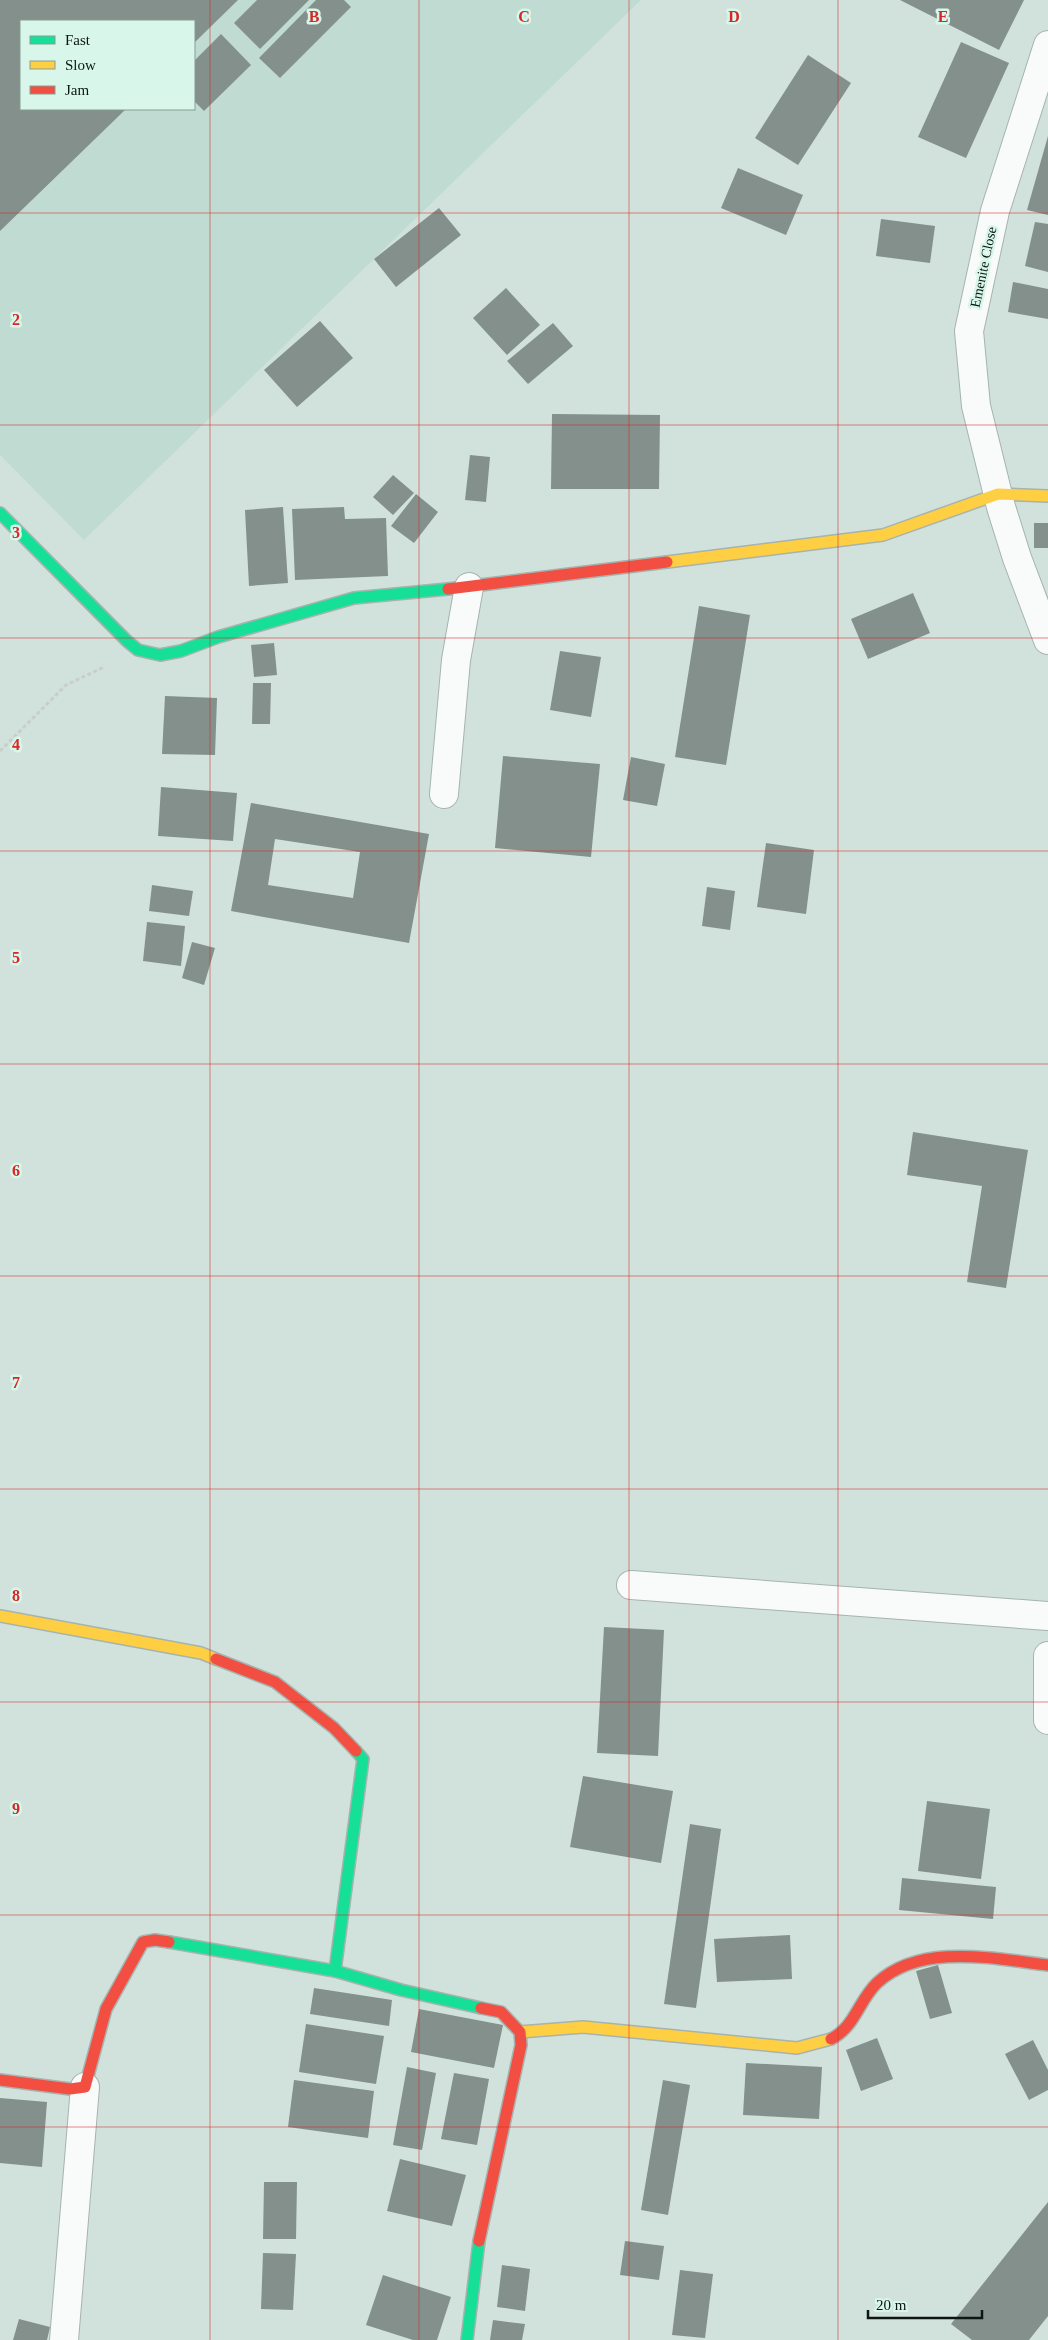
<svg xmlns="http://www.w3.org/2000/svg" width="1048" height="2340" font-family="'Times New Roman',serif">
<rect width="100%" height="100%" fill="#d1e2dc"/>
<path fill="#c0dcd2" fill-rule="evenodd" d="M0,0H641L84,540L0,455ZM21,21H194V109H21Z"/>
<g fill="#83908b" fill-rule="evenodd">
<polygon points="0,0 238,0 194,43 194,21 21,21 21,109 126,109 0,231"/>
<polygon points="257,0 309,0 260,49 234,23"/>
<polygon points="316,0 344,0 351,7 280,78 259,58"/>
<polygon points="900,0 1024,0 999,50"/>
<polygon points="221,34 251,65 204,111 194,101 194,61"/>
<polygon points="961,42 1009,63 966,158 918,137"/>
<polygon points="808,55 851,83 798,165 755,138"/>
<polygon points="1048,136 1048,215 1027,210"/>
<polygon points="738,168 803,195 786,235 721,208"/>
<polygon points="439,208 461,235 396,287 374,259"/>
<polygon points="881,219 935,226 930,263 876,256"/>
<polygon points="1035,222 1048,224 1048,272 1025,266"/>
<polygon points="1013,282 1048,289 1048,319 1008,312"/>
<polygon points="506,288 540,325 507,355 473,318"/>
<polygon points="320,321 353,358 297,407 264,370"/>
<polygon points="553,323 573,346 528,384 507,361"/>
<polygon points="552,414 660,415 659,489 551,489"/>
<polygon points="470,455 490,457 486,502 465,500"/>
<polygon points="393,475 414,493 393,515 373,497"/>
<polygon points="416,494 438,512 414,543 391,526"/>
<polygon points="283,507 288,583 249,586 245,510"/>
<polygon points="344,507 345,519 386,518 388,576 295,580 292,509"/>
<rect x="1034" y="523" width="14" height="25"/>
<polygon points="913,593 930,633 868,659 851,619"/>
<polygon points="699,606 750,615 726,765 675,757"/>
<polygon points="274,643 277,675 254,677 251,645"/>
<polygon points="560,651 601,657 591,717 550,710"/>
<polygon points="253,683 271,683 270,724 252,724"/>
<polygon points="165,696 217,698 215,755 162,754"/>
<polygon points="503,756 600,764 591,857 495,848"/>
<polygon points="631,757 665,764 657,806 623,800"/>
<polygon points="161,787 237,793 233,841 158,836"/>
<path d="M251,803L429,834L409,943L231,911ZM275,839L360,852L353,898L268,885Z"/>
<polygon points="766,843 814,850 806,914 757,907"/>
<polygon points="152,885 193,891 189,916 149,911"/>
<polygon points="707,887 735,891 730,930 702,926"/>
<polygon points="147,922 185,926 181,966 143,961"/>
<polygon points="192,942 215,948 204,985 182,978"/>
<polygon points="913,1132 1028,1150 1006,1288 967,1282 982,1186 907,1175"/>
<polygon points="604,1627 664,1630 658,1756 597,1753"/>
<polygon points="583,1776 673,1791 661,1863 570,1847"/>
<polygon points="927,1801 990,1809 981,1879 918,1871"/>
<polygon points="690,1824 721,1829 696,2008 664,2004"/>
<polygon points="902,1878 996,1887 993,1919 899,1910"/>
<polygon points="790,1935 792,1979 717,1982 714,1939"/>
<polygon points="938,1965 952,2013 930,2019 916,1971"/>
<polygon points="314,1988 392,2000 389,2026 310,2014"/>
<polygon points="419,2009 503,2025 494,2068 411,2052"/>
<polygon points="306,2024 384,2036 376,2084 299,2072"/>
<polygon points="877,2038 893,2079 861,2091 846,2050"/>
<polygon points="1033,2040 1048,2070 1048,2090 1029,2100 1005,2054"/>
<polygon points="746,2063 822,2067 819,2119 743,2115"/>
<polygon points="407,2067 436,2073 422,2150 393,2145"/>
<polygon points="454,2073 489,2079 477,2145 441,2139"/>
<polygon points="294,2080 374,2091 368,2138 288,2127"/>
<polygon points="663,2080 690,2085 668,2215 641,2210"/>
<polygon points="0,2098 47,2102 42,2167 0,2163"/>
<polygon points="400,2159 466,2175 452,2226 387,2211"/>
<polygon points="264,2182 297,2182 296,2239 263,2239"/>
<polygon points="1048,2202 1048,2316 1029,2340 972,2340 951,2324"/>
<polygon points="625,2241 664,2246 659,2280 620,2275"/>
<polygon points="263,2253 296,2254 293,2310 261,2309"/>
<polygon points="502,2265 530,2269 525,2311 497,2307"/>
<polygon points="680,2270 713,2274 705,2338 672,2335"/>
<polygon points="383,2275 451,2297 437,2340 413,2340 366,2325"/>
<polygon points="19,2319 50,2327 47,2340 13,2340"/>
<polygon points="493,2320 525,2324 522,2340 490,2340"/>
</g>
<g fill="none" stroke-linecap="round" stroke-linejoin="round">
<defs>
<g id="street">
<polyline points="1048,45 995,211 969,331 976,406 1001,507 1017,558 1048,640"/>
<polyline points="444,794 456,660 469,587"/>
<polyline points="631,1585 1048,1616"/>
<polyline points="1048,1656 1048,1720"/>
<polyline points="64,2340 85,2087"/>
</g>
<g id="fast">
<polyline points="0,513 127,641 138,650 160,655 181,651 218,637 354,598 448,589"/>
<polyline points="169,1942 335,1971 401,1990 481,2008"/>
<polyline points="335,1971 363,1759 356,1751"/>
<polyline points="467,2340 479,2241"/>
</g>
<g id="slow">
<polyline points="667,562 883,535 998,494 1048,496"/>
<polyline points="0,1616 201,1653 216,1659"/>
<polyline points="520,2032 583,2027 797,2048 831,2039"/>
</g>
<g id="jam">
<polyline points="448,589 667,562"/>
<polyline points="216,1659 275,1682 334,1728 356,1751"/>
<path d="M831,2039C855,2027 859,2000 877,1983C921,1942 995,1959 1048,1965"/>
<polyline points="0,2080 70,2089 85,2087 106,2009 143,1942 155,1940 169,1942"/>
<polyline points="479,2241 521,2045 520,2032 501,2012 481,2008"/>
</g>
</defs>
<use href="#street" stroke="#a6b3ae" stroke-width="30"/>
<use href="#fast" stroke="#a6b3ae" stroke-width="14"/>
<use href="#slow" stroke="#a6b3ae" stroke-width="14"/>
<use href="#jam" stroke="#a6b3ae" stroke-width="14"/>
<polyline stroke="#c8cecc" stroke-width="3" stroke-dasharray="4 2.5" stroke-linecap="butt" points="0,751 66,685 104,667"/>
<use href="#street" stroke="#f8fbfa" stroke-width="28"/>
<use href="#fast" stroke="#16e098" stroke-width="11"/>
<use href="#slow" stroke="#ffcf43" stroke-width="11"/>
<use href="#jam" stroke="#f24e42" stroke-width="11"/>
</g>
<path fill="none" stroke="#d62828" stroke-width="1" stroke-opacity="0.55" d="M210,0V2340M419,0V2340M629,0V2340M838,0V2340M0,213H1048M0,425H1048M0,638H1048M0,851H1048M0,1064H1048M0,1276H1048M0,1489H1048M0,1702H1048M0,1915H1048M0,2127H1048"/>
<g text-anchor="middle" stroke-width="5" stroke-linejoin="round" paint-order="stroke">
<g font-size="14" fill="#0c1713" stroke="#d8f6ea">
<text transform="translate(983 267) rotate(-78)" y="5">Emenite Close</text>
</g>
</g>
<g font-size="16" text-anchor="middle" font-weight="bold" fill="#d62828" stroke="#d8f6ea" stroke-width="5" stroke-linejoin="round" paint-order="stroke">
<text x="314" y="22">B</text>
<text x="524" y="22">C</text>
<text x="734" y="22">D</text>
<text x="943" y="22">E</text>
<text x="16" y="325">2</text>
<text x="16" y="538">3</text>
<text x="16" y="750">4</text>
<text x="16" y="963">5</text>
<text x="16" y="1176">6</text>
<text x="16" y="1388">7</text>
<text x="16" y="1601">8</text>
<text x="16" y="1814">9</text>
</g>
<rect x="20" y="20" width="175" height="90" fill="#d8f6ea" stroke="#869d94"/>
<rect x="30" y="36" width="25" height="8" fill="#16e098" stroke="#869d94"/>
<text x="65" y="45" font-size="15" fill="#0c1713">Fast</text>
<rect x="30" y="61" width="25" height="8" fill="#ffcf43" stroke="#869d94"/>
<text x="65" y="70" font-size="15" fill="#0c1713">Slow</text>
<rect x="30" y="86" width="25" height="8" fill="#f24e42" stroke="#869d94"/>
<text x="65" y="95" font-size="15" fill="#0c1713">Jam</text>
<path d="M868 2310v8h114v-8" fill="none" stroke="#0c1713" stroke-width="2.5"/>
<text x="876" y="2310" font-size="15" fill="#0c1713" stroke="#d8f6ea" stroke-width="4" paint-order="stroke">20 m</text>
</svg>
